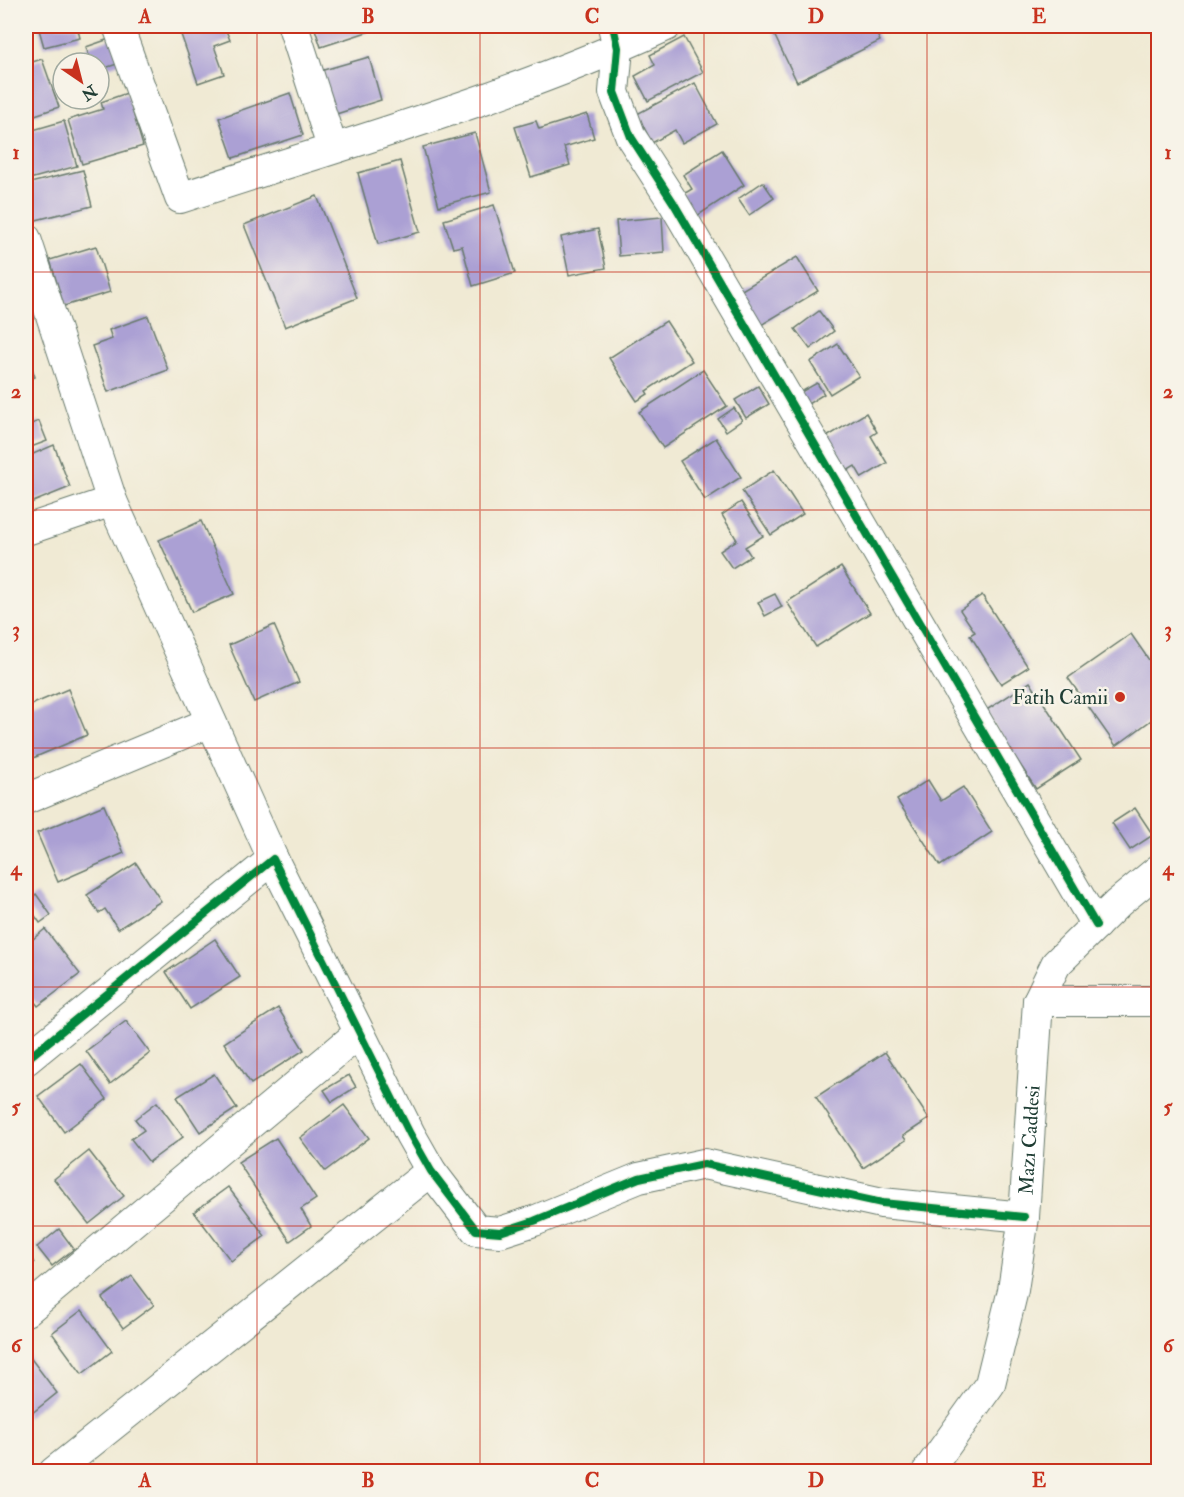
<svg xmlns="http://www.w3.org/2000/svg" width="1184" height="1497" font-family="'IM FELL Double Pica',serif">
<rect width="100%" height="100%" fill="#f7f3e8"/>
<filter id="ink" filterUnits="userSpaceOnUse"><feTurbulence type="fractalNoise" baseFrequency=".0167" numOctaves="2"/><feDisplacementMap in="SourceGraphic" scale="12" xChannelSelector="R" yChannelSelector="G"/><feConvolveMatrix kernelMatrix="1 2 1 2 8 2 1 2 1" color-interpolation-filters="sRGB"/></filter>
<filter id="wash" filterUnits="userSpaceOnUse"><feTurbulence type="fractalNoise" baseFrequency=".008" numOctaves="4" result="noise"/><feDisplacementMap in="SourceGraphic" scale="24" xChannelSelector="R" yChannelSelector="G"/><feGaussianBlur stdDeviation="1.35" result="paint"/><feColorMatrix in="noise" values="0 0 0 0 0 0 0 0 0 0 0 0 0 0 0 0 0 1.4 0 .05"/><feComposite in="paint" operator="in"/></filter>
<g filter="url(#wash)">
<rect width="100%" height="100%" fill="#f0ead4"/>
<g id="blocks">
<g fill="#aba0d4">
<polygon points="38,26 77,26 80,38 44,47"/>
<polygon points="178,26 224,26 230,40 214,46 224,74 198,83"/>
<polygon points="314,26 368,26 370,31 321,47"/>
<polygon points="770,26 873,26 880,41 797,82"/>
<polygon points="684,37 703,72 648,101 635,76 655,65 650,55"/>
<polygon points="112,38 120,63 99,70 99,63 91,63 86,47"/>
<polygon points="369,57 381,100 333,115 320,71"/>
<polygon points="42,59 59,107 26,118 26,64"/>
<polygon points="695,83 717,124 682,143 675,130 652,143 637,114"/>
<polygon points="127,93 143,146 82,164 68,120 103,109 101,102"/>
<polygon points="290,93 303,135 233,158 219,118"/>
<polygon points="587,114 594,138 564,147 570,165 531,177 515,127 536,121 539,129"/>
<polygon points="64,121 77,166 26,180 26,132"/>
<polygon points="475,133 491,192 439,206 423,147"/>
<polygon points="722,150 744,185 697,216 682,195 692,189 683,175"/>
<polygon points="400,161 420,232 378,244 358,173"/>
<polygon points="83,170 92,206 32,221 26,184"/>
<polygon points="763,182 774,198 749,215 738,199"/>
<polygon points="317,196 357,298 285,327 244,225"/>
<polygon points="494,205 515,273 473,286 462,246 453,248 444,220"/>
<polygon points="662,217 664,252 619,256 616,221"/>
<polygon points="598,229 606,268 569,275 561,237"/>
<polygon points="96,246 110,292 64,306 50,260"/>
<polygon points="797,257 818,291 756,328 735,294"/>
<polygon points="819,311 834,331 810,349 795,329"/>
<polygon points="148,316 168,370 108,392 92,346 112,339 109,330"/>
<polygon points="666,321 692,361 646,391 648,394 637,401 609,358"/>
<polygon points="838,344 859,376 830,394 810,362"/>
<polygon points="26,350 35,377 26,380"/>
<polygon points="703,370 727,406 663,448 639,412"/>
<polygon points="817,383 824,394 800,409 792,397"/>
<polygon points="758,386 769,404 746,418 735,400"/>
<polygon points="734,408 742,420 726,431 718,419"/>
<polygon points="866,413 877,432 871,436 887,463 862,478 855,466 840,475 820,441"/>
<polygon points="39,421 47,441 26,449 26,426"/>
<polygon points="716,438 741,477 705,500 680,461"/>
<polygon points="54,445 70,487 26,505 26,457"/>
<polygon points="774,470 803,514 771,535 742,491"/>
<polygon points="741,502 763,536 745,547 751,556 732,568 720,551 737,540 722,515"/>
<polygon points="201,521 234,594 192,612 159,540"/>
<polygon points="841,567 870,613 816,647 787,602"/>
<polygon points="775,594 782,607 765,616 758,602"/>
<polygon points="982,595 1028,667 1001,684 970,635 975,632 960,610"/>
<polygon points="274,625 299,682 254,702 229,645"/>
<polygon points="1131,634 1158,673 1158,715 1116,746 1068,678"/>
<polygon points="1030,682 1081,760 1036,789 985,711"/>
<polygon points="68,689 87,735 26,761 26,707"/>
<polygon points="928,780 941,801 963,787 992,832 940,866 897,800"/>
<polygon points="104,805 124,853 58,882 37,833"/>
<polygon points="1135,808 1153,835 1130,850 1112,823"/>
<polygon points="136,863 161,901 118,929 105,909 99,913 87,895"/>
<polygon points="36,894 51,915 40,923 26,903"/>
<polygon points="45,929 80,974 38,1006 26,991 26,945"/>
<polygon points="215,939 240,977 190,1009 166,972"/>
<polygon points="278,1008 304,1050 251,1084 224,1043"/>
<polygon points="126,1021 150,1053 110,1084 86,1051"/>
<polygon points="885,1052 929,1119 903,1136 906,1140 863,1168 816,1097"/>
<polygon points="81,1064 107,1099 64,1132 38,1096"/>
<polygon points="214,1074 237,1108 200,1132 177,1097"/>
<polygon points="349,1075 356,1087 332,1102 324,1090"/>
<polygon points="157,1102 183,1137 149,1162 131,1139 144,1130 135,1119"/>
<polygon points="344,1105 369,1138 325,1171 300,1138"/>
<polygon points="276,1138 316,1199 301,1209 311,1226 290,1241 238,1162"/>
<polygon points="89,1151 124,1196 89,1224 54,1179"/>
<polygon points="228,1187 265,1236 231,1261 194,1212"/>
<polygon points="59,1229 74,1249 52,1266 37,1247"/>
<polygon points="26,1250 34,1263 26,1268"/>
<polygon points="132,1276 154,1305 123,1328 102,1298"/>
<polygon points="82,1310 112,1351 82,1374 52,1333"/>
<polygon points="26,1352 57,1393 26,1418"/>
</g>
</g>
</g>
<g filter="url(#ink)">
<use href="#blocks" fill-opacity="0" stroke="#687a6c" stroke-width="1.5"/>
<g fill="none" stroke-linecap="round" stroke-linejoin="round">
<defs>
<g id="minor">
<path d="M118,26L180,198C343,144 511,98 666,26"/>
<polyline points="293,26 332,147"/>
<polyline points="613,26 618,48 614,92 631,137 673,202 1096,925"/>
<polyline points="26,239 112,501 273,859"/>
<polyline points="26,530 112,501"/>
<polyline points="26,799 211,722"/>
<polyline points="1038,1001 1158,1001"/>
<polyline points="26,1060 273,859 410,1134 431,1171 476,1230 500,1232 534,1221 639,1178 704,1164 882,1203 1024,1217"/>
<polyline points="26,1311 358,1034"/>
<polyline points="54,1472 431,1171"/>
<path id="s1" d="M927,1472L990,1384L1013,1290L1024,1217L1038,1001L1056,964L1118,903L1158,870"/>
</g>
</defs>
<use href="#minor" stroke="#687a6c" stroke-width="32"/>
<use href="#minor" stroke="#fff" stroke-width="30"/>
<defs>
<g id="cycleway">
<polyline points="613,26 618,48 614,92 631,137 673,202 1096,925"/>
<polyline points="26,1060 273,859 410,1134 431,1171 476,1230 500,1232 534,1221 639,1178 704,1164 882,1203 1024,1217"/>
</g>
</defs>
<use href="#cycleway" stroke="#f7f3e8" stroke-width="11"/>
<use href="#cycleway" stroke="#00873e" stroke-width="8"/>
</g>
</g>
<path fill="none" stroke="#c8321e" stroke-width="1.5" stroke-opacity="0.55" d="M257,26V1472M480,26V1472M704,26V1472M927,26V1472M26,272H1158M26,510H1158M26,748H1158M26,987H1158M26,1226H1158"/>
<circle fill="#c8321e" stroke="#f7f3e8" stroke-width="2" cx="1120" cy="697" r="6"/>
<g text-anchor="middle" stroke-width="5" stroke-linejoin="round" paint-order="stroke">
<g font-size="20" fill="#1f3d34" stroke="#f7f3e8" text-anchor="end">
<text x="1108" y="704">Fatih Camii</text>
</g>
<g font-size="20" fill="#1f3d34" stroke="#f7f3e8">
<text dy="7" stroke="none"><textPath href="#s1" startOffset="356">Mazı Caddesi</textPath></text>
</g>
</g>
<rect width="1184" height="1497" fill="none" stroke="#f7f3e8" stroke-width="66"/>
<g transform="translate(81 81) rotate(145)"><circle r="28" fill="#f7f3e8" stroke="#a1aaa0" stroke-width="1.5"/>
<path d="M0-4.5L10 22L0 15L-10 22Z" fill="#c8321e"/>
<text y="-9" font-size="16" font-weight="bold" text-anchor="middle" fill="#1f3d34">N</text>
</g>
<rect x="33" y="33" width="1118" height="1431" fill="none" stroke="#c8321e" stroke-width="2"/>
<g font-size="20" text-anchor="middle" font-weight="bold" fill="#c8321e">
<text x="145" y="23">A</text>
<text x="368" y="23">B</text>
<text x="592" y="23">C</text>
<text x="816" y="23">D</text>
<text x="1039" y="23">E</text>
<text x="16" y="159">1</text>
<text x="1168" y="159">1</text>
<text x="16" y="398">2</text>
<text x="1168" y="398">2</text>
<text x="16" y="636">3</text>
<text x="1168" y="636">3</text>
<text x="16" y="875">4</text>
<text x="1168" y="875">4</text>
<text x="16" y="1113">5</text>
<text x="1168" y="1113">5</text>
<text x="16" y="1352">6</text>
<text x="1168" y="1352">6</text>
<text x="145" y="1487">A</text>
<text x="368" y="1487">B</text>
<text x="592" y="1487">C</text>
<text x="816" y="1487">D</text>
<text x="1039" y="1487">E</text>
</g>
</svg>
